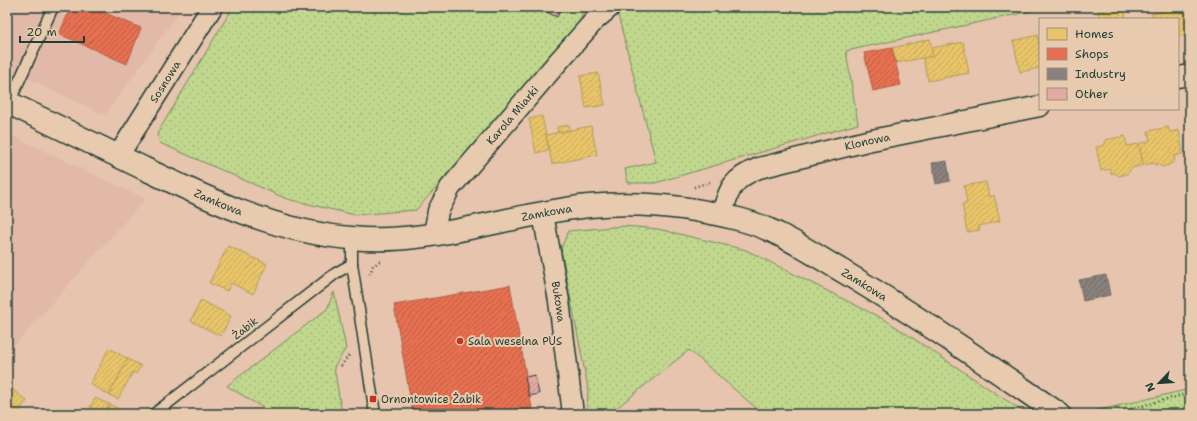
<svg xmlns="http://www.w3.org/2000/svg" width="1197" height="421" font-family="'Shantell Sans',sans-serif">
<defs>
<pattern id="grass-dots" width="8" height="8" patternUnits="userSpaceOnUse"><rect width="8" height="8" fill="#c0d78d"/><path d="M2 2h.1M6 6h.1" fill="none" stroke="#a5b97a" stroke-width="1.8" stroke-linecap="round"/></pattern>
<pattern id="homes-hatch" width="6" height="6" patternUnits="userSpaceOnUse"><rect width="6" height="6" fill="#e9c46a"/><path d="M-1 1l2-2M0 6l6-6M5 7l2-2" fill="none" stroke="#c7a95c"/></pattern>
<pattern id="shops-hatch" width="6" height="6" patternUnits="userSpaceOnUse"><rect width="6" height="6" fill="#e76f51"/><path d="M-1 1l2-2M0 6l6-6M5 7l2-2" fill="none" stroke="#bb5c44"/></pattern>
<pattern id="industry-hatch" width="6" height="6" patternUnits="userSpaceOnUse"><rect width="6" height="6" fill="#8a817c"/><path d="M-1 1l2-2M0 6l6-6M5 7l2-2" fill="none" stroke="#706b66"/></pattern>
<pattern id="building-hatch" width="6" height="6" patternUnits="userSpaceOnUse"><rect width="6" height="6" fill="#e4a9a3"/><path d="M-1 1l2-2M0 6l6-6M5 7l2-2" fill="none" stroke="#b88b86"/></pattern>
</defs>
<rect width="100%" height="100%" fill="#e7c4ad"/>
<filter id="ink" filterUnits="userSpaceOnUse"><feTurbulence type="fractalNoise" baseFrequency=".025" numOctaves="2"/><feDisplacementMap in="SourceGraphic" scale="8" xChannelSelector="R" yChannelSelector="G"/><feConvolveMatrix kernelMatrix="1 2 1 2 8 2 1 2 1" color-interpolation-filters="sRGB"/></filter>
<g filter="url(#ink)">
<g fill="#e2b9a8">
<polygon points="7,7 183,7 105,115 7,69"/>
<polygon points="7,133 145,199 7,354"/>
</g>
<g fill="url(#grass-dots)" stroke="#708a60">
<polygon points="233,7 591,7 582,14 579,29 416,210 355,215 287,199 160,143 157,134"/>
<polygon points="622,7 1050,7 846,51 858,124 655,183 628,183 625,169 656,162 617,11"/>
<polygon points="624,226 658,229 746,250 887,321 1027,414 763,414 689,350 609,414 587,414 588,388 561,249 568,231"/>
<polygon points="334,292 346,348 334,367 342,414 273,414 227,386 327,309"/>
<polygon points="1190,389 1190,414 1094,414 1091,412"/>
</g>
<g fill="url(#homes-hatch)" stroke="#ac9c5a">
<polygon points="1124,7 1126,19 1099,19 1098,11"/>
<polygon points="1169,7 1188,7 1190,34 1178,37 1178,19 1152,19 1151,14 1162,12 1161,9"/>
<polygon points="1038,35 1040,68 1020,72 1013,41"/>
<polygon points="930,39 933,56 896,63 892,48"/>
<polygon points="963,42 969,73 928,81 923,58 933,56 931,48"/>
<polygon points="598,73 605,105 586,108 580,76"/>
<polygon points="542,116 549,150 536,153 529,119"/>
<polygon points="569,125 570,130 558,133 557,127"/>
<polygon points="591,126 597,155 552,164 546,135"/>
<polygon points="1168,127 1170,132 1179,130 1183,154 1174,156 1175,161 1169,165 1162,167 1158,164 1155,165 1154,163 1143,165 1139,144 1150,141 1148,131"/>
<polygon points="1125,136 1127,146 1139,144 1143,165 1132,168 1127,174 1119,176 1115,173 1111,174 1110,169 1101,171 1096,147 1105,145 1105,140"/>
<polygon points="986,182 989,197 994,195 1000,221 979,226 980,230 967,232 962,204 967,203 964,186"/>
<polygon points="228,246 267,264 253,294 231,283 227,291 209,283"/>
<polygon points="201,300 231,316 221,336 191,321"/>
<polygon points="109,348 128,359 109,395 90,384"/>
<polygon points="128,359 141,366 136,374 133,372 118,399 109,395"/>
<polygon points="7,385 27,401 19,411 22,414 7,414"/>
<polygon points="95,398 109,404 104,414 90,407"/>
<polygon points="109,404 128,414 104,414"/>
</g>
<g fill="url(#shops-hatch)" stroke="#ab6048">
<polygon points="71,7 91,7 141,28 127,64 59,34"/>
<polygon points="892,48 901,85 873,91 864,53"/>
<polygon points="510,285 533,414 413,414 394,305"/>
</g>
<g fill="url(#industry-hatch)" stroke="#6a6d66">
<polygon points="947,161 950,181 936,184 932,163"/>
<polygon points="1106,275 1110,295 1083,301 1079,280"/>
</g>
<g fill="url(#building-hatch)" stroke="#1f3d34">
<polygon points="536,7 562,7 557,17"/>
<polygon points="535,375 539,394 529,396 525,377"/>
</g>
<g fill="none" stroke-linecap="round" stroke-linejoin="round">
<defs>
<g id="service">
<polyline points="9,103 53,7"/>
<polyline points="352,239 352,264 375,414"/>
<polyline points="154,414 336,273 352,264"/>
</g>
<g id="minor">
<polyline points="1178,77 1190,75"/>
<path id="s1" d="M118,156L212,7"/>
<path id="s2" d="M543,214L559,301L573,414"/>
<path id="s3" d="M722,215C728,189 733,178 759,168L867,141L1040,106"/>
<path id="s4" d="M434,235L438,211L450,188L557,63L595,20L610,7"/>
</g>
<g id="tertiary">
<path id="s5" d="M7,102C52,124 96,145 141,167C208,199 276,232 351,238C432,246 509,214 589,206C640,201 692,207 742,220C779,230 811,253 844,272C917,316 988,365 1059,414"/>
</g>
</defs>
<use href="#service" stroke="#1f3d34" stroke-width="13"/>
<use href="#minor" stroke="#1f3d34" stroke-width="23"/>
<use href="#tertiary" stroke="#1f3d34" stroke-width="25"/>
<g stroke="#1f3d34" stroke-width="2.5" stroke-dasharray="1 3" stroke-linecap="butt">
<polyline points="694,187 710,182"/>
<polyline points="370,274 373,266 380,261"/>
<polyline points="341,366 350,354"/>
<polyline points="1112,414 1190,393"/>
</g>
<use href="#service" stroke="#e8cbaf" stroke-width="10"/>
<use href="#minor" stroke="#e8cbaf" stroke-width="20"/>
<use href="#tertiary" stroke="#e8cbaf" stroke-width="22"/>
</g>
</g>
<g fill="#c8321e" stroke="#e8cbaf" stroke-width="1.5">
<circle cx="460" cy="341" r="4"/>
<rect x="369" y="395" width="8" height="8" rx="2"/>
</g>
<g text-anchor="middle" stroke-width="4" stroke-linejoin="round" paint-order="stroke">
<g font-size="11" fill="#1f3d34" stroke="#e8cbaf">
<text dy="4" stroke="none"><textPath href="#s1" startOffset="88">Sosnowa</textPath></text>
<text dy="4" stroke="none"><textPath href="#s4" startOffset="146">Karola Miarki</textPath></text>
<text dy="4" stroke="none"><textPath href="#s3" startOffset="175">Klonowa</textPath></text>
<text dy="4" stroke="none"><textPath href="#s5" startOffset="234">Zamkowa</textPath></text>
<text dy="4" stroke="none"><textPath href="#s5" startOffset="570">Zamkowa</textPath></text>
<text dy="4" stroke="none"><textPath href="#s5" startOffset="906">Zamkowa</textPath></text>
<text dy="4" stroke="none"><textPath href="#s2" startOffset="89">Bukowa</textPath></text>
<text transform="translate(245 328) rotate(-38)" y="4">Żabik</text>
</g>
<g font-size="11" fill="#1f3d34" stroke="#e8cbaf" text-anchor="start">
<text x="468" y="345">Sala weselna PUS</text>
<text x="381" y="403">Ornontowice Żabik</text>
</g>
</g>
<rect width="1197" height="421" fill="none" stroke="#e8cbaf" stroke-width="24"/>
<rect x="12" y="12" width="1173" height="397" fill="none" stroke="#1f3d34" stroke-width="1.5" filter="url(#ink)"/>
<rect x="1039" y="18" width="140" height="92" fill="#e8cbaf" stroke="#98927e"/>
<rect x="1047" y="28" width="20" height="12" fill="#e9c46a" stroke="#98927e"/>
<text x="1075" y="38" font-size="12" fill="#1f3d34">Homes</text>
<rect x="1047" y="48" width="20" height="12" fill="#e76f51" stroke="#98927e"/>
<text x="1075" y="58" font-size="12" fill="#1f3d34">Shops</text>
<rect x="1047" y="68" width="20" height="12" fill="#8a817c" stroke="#98927e"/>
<text x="1075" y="78" font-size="12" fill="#1f3d34">Industry</text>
<rect x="1047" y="88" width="20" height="12" fill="#e4a9a3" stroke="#98927e"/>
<text x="1075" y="98" font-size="12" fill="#1f3d34">Other</text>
<g transform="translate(1159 383) rotate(245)" stroke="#e8cbaf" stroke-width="3" paint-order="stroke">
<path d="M0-3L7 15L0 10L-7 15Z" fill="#1f3d34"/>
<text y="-6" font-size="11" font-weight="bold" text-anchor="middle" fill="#1f3d34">N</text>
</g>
<path d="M20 36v6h64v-6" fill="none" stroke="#1f3d34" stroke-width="2"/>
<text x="26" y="36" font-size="12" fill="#1f3d34" stroke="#e8cbaf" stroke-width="3" paint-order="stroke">20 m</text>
</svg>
